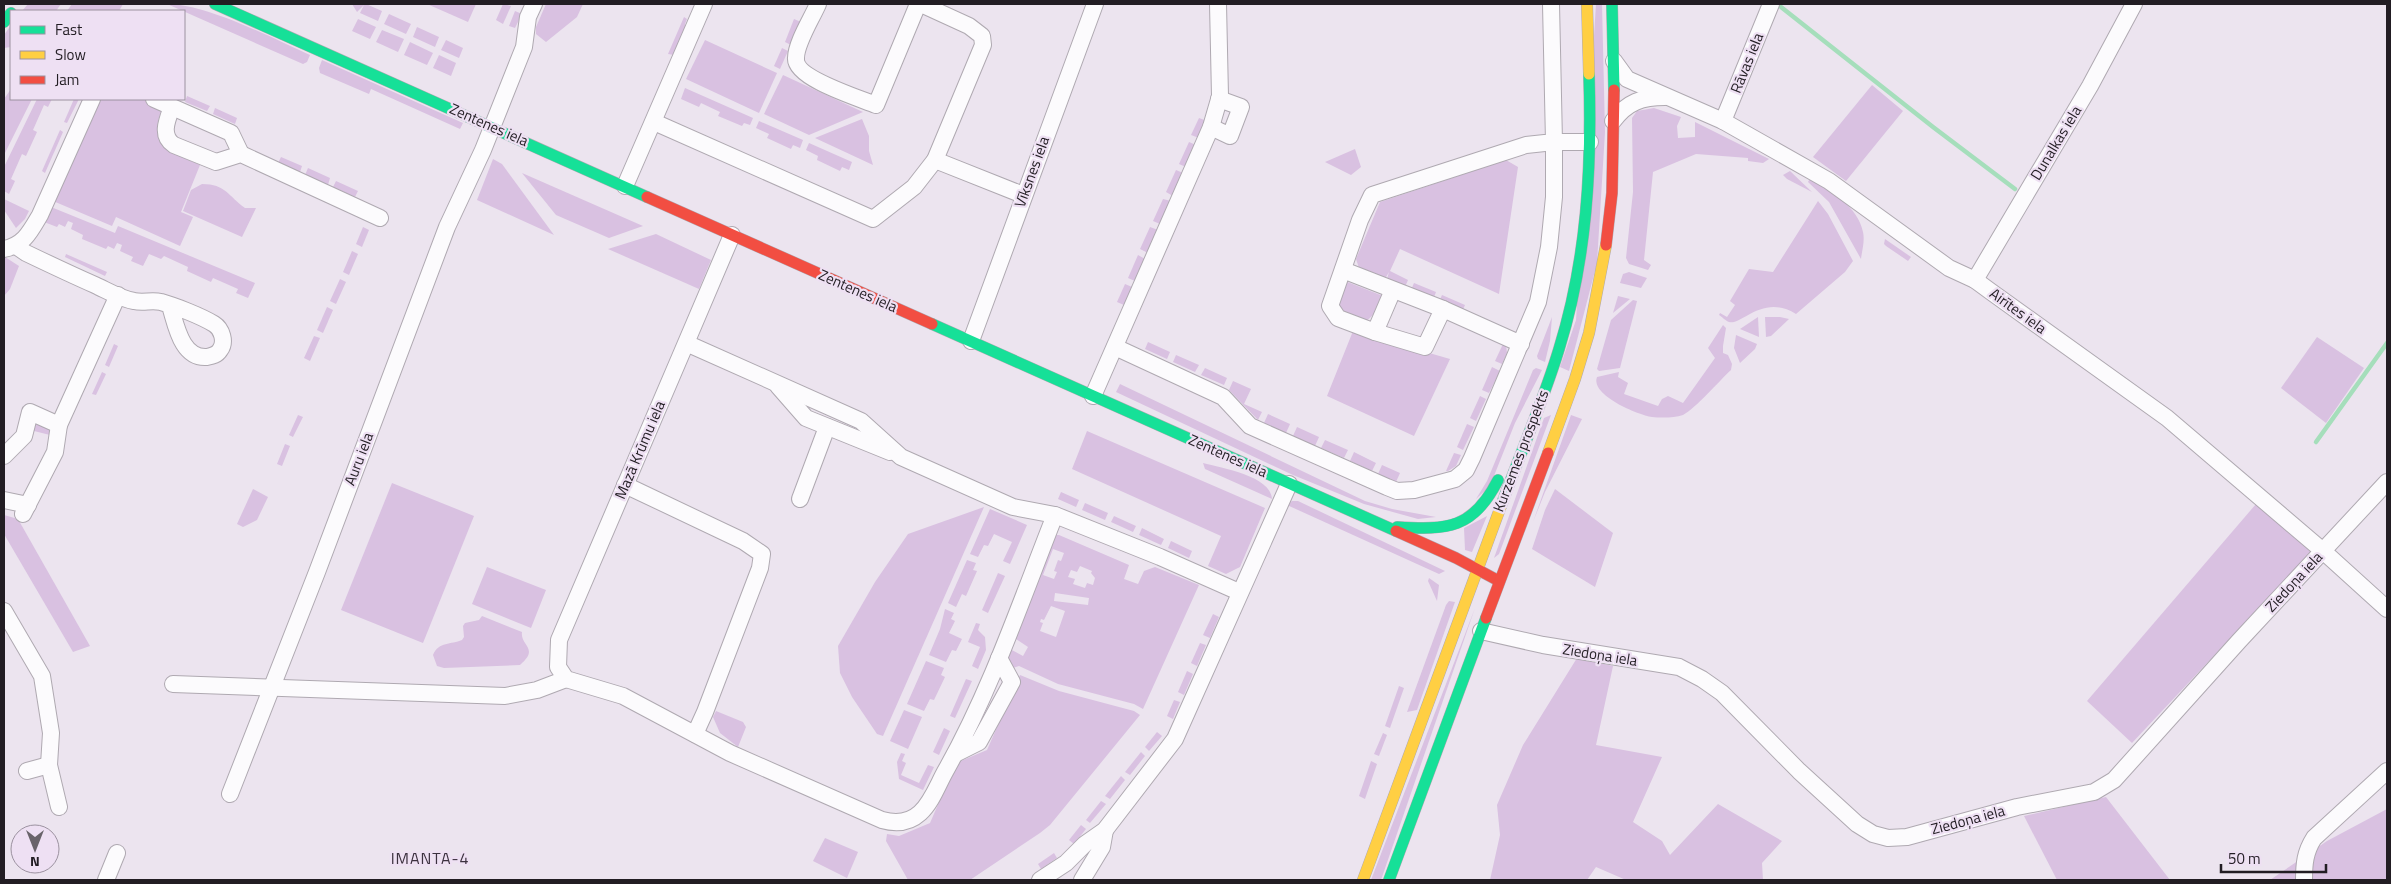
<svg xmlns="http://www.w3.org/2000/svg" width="2391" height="884" font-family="'Titillium Web',sans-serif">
<rect width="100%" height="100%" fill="#ece4ef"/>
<g fill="#d9c1e1" fill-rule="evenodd">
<polygon points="28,4 61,4 56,11 22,11"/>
<polygon points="72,4 123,4 119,11 67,11"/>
<path d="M167,4C207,4 272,38 310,55L307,62L303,64Z"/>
<polygon points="352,4 366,4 382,11 378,21 360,13 364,5 357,12"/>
<polygon points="427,4 476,4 468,22"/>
<polygon points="503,4 511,6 503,24 496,20"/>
<polygon points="546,4 583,4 577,17 546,42 536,34 536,27"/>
<polygon points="1596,4 1602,4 1605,132 1597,263 1569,371 1560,367 1576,320"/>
<polygon points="515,11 522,14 515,28 509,26"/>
<polygon points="389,14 411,24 406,34 384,24"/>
<polygon points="684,17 687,19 685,24 685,31 674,55 668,54"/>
<polygon points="358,19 376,27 370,39 352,31"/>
<polygon points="794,19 801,22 791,45 785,42"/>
<polygon points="11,25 11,47 4,48 4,35"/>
<polygon points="417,27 439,37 435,47 413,37"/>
<polygon points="382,30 404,39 398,52 376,42"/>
<polygon points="446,40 463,48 459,58 441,50"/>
<polygon points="705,40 777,73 759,113 686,79"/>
<polygon points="410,42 433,53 427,65 404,55"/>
<polygon points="782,48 788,51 780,69 774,66"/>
<polygon points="439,55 456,63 451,76 433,68"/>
<polygon points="322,60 463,123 460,129 371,89 369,94 320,73 319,68"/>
<polygon points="783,75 863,112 809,135 764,114"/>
<polygon points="1872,85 1903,111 1846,181 1813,157"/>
<polygon points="685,88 753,118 750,125 744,123 742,126 718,116 720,112 701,103 699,107 681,99"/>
<polygon points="11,89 11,99 32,99 4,155 4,99"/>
<polygon points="187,96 210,106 207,111 185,102"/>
<polygon points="37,99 52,99 48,107 44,105 33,130 37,132 26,156 22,154 11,179 15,181 9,194 4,191 4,167"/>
<polygon points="74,99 79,99 67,123 64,122"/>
<path d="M98,99H144L163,107C146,144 171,152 200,165L181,212L193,217L180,246L116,217L112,226L53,201Z"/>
<polygon points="215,108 237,118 235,124 213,114"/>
<polygon points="1654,108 1681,117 1677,126 1678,138 1695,137 1695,122 1769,159 1763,163 1748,161 1748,158 1696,154 1653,172 1644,260 1651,265 1648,270 1629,264 1626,258 1633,192 1632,118 1637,111"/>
<polygon points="1199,118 1207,121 1199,138 1191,135"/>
<polygon points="862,119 869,136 869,151 873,165 815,138"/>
<polygon points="759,121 803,140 800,148 793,145 791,149 767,138 769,134 756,128"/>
<polygon points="60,130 63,132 45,173 42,171"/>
<polygon points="1189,142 1196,145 1186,167 1179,164"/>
<polygon points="809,143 852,162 849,170 842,167 840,171 817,160 818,156 806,150"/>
<polygon points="1355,149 1361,167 1351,175 1325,162"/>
<polygon points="281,157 302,166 300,172 278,163"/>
<polygon points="493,159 502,164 554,235 477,200"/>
<polygon points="1506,160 1518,167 1499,294 1400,249 1390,271 1408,280 1405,287 1387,279 1389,272 1385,279 1359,268 1356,259 1380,202"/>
<polygon points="308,168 330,178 328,185 305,175"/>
<polygon points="1176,170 1183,173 1173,196 1166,192"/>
<polygon points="1790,171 1812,192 1787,179 1783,175"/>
<polygon points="522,173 643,226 609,238 556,215"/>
<path d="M1810,178C1830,191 1858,206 1863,232C1865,241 1862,250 1861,259L1829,202L1808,182Z"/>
<polygon points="336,181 358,191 355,197 333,187"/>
<path d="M202,184C226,184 228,196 245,208H256L242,237L183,211L191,190Z"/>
<polygon points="4,199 29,211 25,219 16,228 4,210"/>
<polygon points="1163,199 1171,201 1160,224 1153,221"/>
<path d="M1818,201L1828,214L1853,261L1845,272L1796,314C1763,293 1741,326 1729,322C1726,321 1722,317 1719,315L1720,313L1727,317L1735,305L1730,301L1749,269L1773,272Z"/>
<polygon points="51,207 115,233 118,226 255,283 248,298 236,293 238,289 213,278 211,282 187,271 188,267 164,256 161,259 149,254 143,266 131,261 133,257 120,251 122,245 117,243 114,249 108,246 106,249 82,239 83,235 71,229 73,223 68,221 65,227 59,224 57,227 44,222"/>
<polygon points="363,227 369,230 362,247 356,244"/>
<polygon points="1150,227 1158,230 1148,253 1140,249"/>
<polygon points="656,234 711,260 699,289 608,249"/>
<polygon points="1885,239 1911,257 1908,261 1886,246 1884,244"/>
<polygon points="352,251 358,254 349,275 343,272"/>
<polygon points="66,254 107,272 105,276 65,257"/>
<polygon points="1138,255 1145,259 1135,281 1128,278"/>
<polygon points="5,257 19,266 10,289 4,296"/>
<polygon points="1629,272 1647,278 1641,288 1620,283 1623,274"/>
<polygon points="340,279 346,282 336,304 330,301"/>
<path d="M1345,281L1383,296C1377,308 1374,319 1361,323L1343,316L1337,302Z"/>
<polygon points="1414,283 1436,292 1433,300 1411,290"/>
<polygon points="1125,284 1132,287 1124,305 1117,302"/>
<polygon points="1442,295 1465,305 1462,312 1439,302"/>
<polygon points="1618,296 1630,299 1613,313"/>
<polygon points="1633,300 1637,301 1620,368 1599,371 1597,369 1611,320"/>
<polygon points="327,307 333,310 323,333 317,330"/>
<polygon points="1552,317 1550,341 1545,362 1538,359 1537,356"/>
<polygon points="1758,317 1759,337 1740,329"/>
<polygon points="1765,317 1780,317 1789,319 1771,336 1766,337"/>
<path d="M1723,325L1726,328L1723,346V353L1728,355L1732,364L1731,370C1720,380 1695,409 1683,415C1674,418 1661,418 1652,417C1638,415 1590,395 1597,377L1619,372L1618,377L1628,383L1624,394L1658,406L1662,399L1668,396L1683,403L1715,358L1708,348Z"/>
<polygon points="1353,331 1450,359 1414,436 1327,396"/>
<polygon points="1736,335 1757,344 1755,349 1740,363 1734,348"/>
<polygon points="314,336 320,338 310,361 304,358"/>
<polygon points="2317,337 2364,368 2326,423 2281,388"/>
<polygon points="1148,342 1170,352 1167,359 1145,349"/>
<polygon points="114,344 118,346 109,367 105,365"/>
<polygon points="1503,344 1506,345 1507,353 1502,364 1495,361"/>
<polygon points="1176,355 1199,365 1195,372 1173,362"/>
<polygon points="1492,367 1500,371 1489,393 1482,390"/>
<polygon points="1205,368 1227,378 1224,385 1201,375"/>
<polygon points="1536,368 1542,370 1515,423 1490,486 1476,499 1487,481 1533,370"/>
<polygon points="102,372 106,374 96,395 92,394"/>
<polygon points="1233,381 1251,389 1244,404 1262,412 1258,420 1229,390"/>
<polygon points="1120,384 1365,501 1392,509 1436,517 1418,519 1364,504 1293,475 1116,392"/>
<polygon points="1480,396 1486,399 1476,421 1470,418"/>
<polygon points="1268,414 1290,424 1286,433 1264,423"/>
<polygon points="298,415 303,417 293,437 289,435"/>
<polygon points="1551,415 1499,554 1494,558 1544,418"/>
<polygon points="1571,415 1582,419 1545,492 1533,522"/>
<polygon points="36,420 48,422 54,436 34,431"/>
<polygon points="1467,424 1474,427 1463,450 1457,447"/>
<polygon points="1297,427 1319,437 1315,446 1293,436"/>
<polygon points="1087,431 1265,508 1240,567 1226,574 1208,566 1221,536 1072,469"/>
<polygon points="1325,440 1348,450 1344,458 1321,448"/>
<polygon points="285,444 290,446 282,466 277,464"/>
<polygon points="1354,452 1376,463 1372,471 1350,461"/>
<polygon points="1454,453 1461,455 1456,466 1448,471 1446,471"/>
<path d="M1203,463C1222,468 1271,476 1272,499L1205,469Z"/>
<polygon points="1382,465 1400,473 1396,482 1378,474"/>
<polygon points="392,483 474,516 423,643 341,610"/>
<polygon points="253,489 268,497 257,520 243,527 237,524"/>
<polygon points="1555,489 1613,533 1595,587 1532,549 1545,510"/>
<polygon points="1061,492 1079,500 1076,507 1058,499"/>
<polygon points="1292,501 1298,501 1445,571 1439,574 1287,505"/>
<polygon points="1085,503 1108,513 1105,520 1082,510"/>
<polygon points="2256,504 2313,550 2132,743 2087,701"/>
<polygon points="984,507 883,736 877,734 852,697 840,673 838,646 875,582 908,534"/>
<polygon points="990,509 1027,525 1010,564 1003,561 1012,542 994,534 988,546 984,545 978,557 970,554"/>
<polygon points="4,515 18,519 90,646 73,652 4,534"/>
<polygon points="1114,516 1136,526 1133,532 1111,522"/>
<polygon points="1487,516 1472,552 1465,550 1464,528"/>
<polygon points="1142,528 1164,539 1161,545 1139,535"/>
<path d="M1056,535H1059L1129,565L1124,579L1138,584L1144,571L1155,567L1199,585L1143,709L1134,704L1058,684L1019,666L1013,668L1007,657L1009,646ZM1053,549L1064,553L1061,561L1058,560L1054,571L1057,572L1054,579L1043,575ZM1080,566L1092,571L1091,573L1095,578L1093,585L1087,583L1085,588L1073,584L1075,579L1068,577L1071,570L1077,572ZM1055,593L1089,598L1088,605L1054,601ZM1051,606L1065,611L1056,637L1040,631L1043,623L1040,622L1041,619L1044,620ZM1016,639L1028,647L1023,656L1010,649Z"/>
<polygon points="1171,541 1192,551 1189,558 1168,548"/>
<polygon points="967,560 976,563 973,570 977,571 966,596 962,594 956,607 948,603"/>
<polygon points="487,567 546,590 531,628 472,604"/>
<polygon points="998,573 1005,576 988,613 982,610"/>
<polygon points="1429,578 1439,585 1437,601 1428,581"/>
<polygon points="1449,601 1455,602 1417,710 1407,712 1446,605"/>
<polygon points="1475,608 1381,880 1371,880"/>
<polygon points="945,609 954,613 951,619 955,621 949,633 962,639 956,651 952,650 946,662 929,655 940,629"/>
<polygon points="1213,614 1219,617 1210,638 1203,635"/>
<path d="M482,616L522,632C520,646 540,648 520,665L444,668L437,666L433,655C439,641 451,645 462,640L464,637L463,626L465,623L479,620Z"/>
<polygon points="976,623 980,624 978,630 985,637 986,650 978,669 972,666 980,647 968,642"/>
<polygon points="1200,643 1206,645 1197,666 1191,663"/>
<polygon points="1577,658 1613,666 1596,745 1662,757 1633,822 1662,841 1670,855 1718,804 1782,841 1762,863 1763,880 1626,880 1596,867 1587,880 1490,880 1500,835 1497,805 1523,745"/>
<polygon points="926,661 944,668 941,675 945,677 934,700 930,699 924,711 907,704"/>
<polygon points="1187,671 1193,674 1184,695 1178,692"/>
<polygon points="1020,675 1059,691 1134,711 1140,715 1050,825 1040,833 970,880 908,880 886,841 887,834 899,836 930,823 956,763 987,750"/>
<polygon points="966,679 972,681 955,718 950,716"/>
<polygon points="1399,686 1404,688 1390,728 1385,726"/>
<polygon points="1174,700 1180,702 1173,719 1167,716"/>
<polygon points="904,710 922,717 908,749 890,741"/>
<polygon points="716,711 743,722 746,727 738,747 720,733 713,717"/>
<polygon points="944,728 950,731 939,755 933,752"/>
<polygon points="1157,732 1162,736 1149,751 1145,747"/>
<polygon points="1383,733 1387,735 1379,756 1374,754"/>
<polygon points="1141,752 1145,756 1130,775 1125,772"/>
<polygon points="901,753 905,754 902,761 906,763 901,775 919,783 928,765 934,767 923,790 899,779 897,762"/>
<polygon points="1371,761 1377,764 1365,799 1359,796"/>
<polygon points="1121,776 1125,780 1110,799 1105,796"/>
<polygon points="2106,797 2170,880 2057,880 2024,816"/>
<polygon points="1101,801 1106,804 1090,823 1086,820"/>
<polygon points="2387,809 2387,880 2270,880 2327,841"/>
<polygon points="1081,825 1086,829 1074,844 1069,840"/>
<polygon points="825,838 858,852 847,878 813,861"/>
<polygon points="1054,853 1057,858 1041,869 1038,864"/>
</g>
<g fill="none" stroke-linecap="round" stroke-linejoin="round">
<g stroke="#a5debb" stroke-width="4.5">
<polyline points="1781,7 1933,127 2015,189"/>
<polyline points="2316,442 2387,343"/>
</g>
<defs>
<g id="street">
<path d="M818,4C812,18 796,43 796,58C794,78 859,98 876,105L918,4"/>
<polyline points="1614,61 1627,79 1723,121 1829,181 1949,268 1975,280 1990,291 2167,418 2323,551 2387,609"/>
<polyline points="154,99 231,133 241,154"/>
<path d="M172,107C167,120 160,136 174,145L216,162L241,154L380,218"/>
<path d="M1613,121C1627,102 1642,97 1665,97"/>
<polyline points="1723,121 1771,4"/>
<polyline points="654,122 873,219 914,187 935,160 983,45 982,36 969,26 921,4"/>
<polyline points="1211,127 1230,136 1241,107 1219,99"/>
<polyline points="935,160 1023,195"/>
<polyline points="625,186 704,4"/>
<path d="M16,246L26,253C49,264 72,275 95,285C108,291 121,299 134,301C143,303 152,300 161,302C175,306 201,316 214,324C222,329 226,342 220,350C217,355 212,356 207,357C181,359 176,324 170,306"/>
<path d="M4,249C24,245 30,232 40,215L92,99"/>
<polyline points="1343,270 1443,309 1521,344"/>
<polyline points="1975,280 2090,86 2134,4"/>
<polyline points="1393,290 1375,332 1338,318 1330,306 1360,220 1372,195 1526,145 1554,142 1551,4"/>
<polyline points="1375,332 1425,347 1443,309"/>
<polyline points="971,341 1095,4"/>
<path d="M686,343L861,421L901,457L1013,507L1055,515C1021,601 991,690 946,770C938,784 932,802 920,813C909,823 896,824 882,820L730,753L623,696L566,679L558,667L559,640L686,343L732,235"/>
<polyline points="1115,347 1223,397 1250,426 1387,487 1397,491 1414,490 1455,479 1466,470 1472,458 1538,302 1549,247 1554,197 1554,142 1590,142"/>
<polyline points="778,386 806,418 890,452"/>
<polyline points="1093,396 1211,127 1220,96 1218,4"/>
<polyline points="4,456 24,436 30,412 59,425"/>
<polyline points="625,485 743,541 762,554 760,568 705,712 695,734"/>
<polyline points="800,499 827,427"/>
<polyline points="4,500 28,505"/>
<polyline points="23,514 55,452 59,425 118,295"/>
<polyline points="1055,515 1160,557 1239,592"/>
<polyline points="4,611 42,676 51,733 49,765 59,807"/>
<polyline points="1481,631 1543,645 1679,667 1702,679 1722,693 1799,771 1857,824 1873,834 1888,838 1907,837 2017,807 2094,792 2114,780 2239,641 2387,482"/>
<polyline points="173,684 505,696 537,690 566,679"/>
<polyline points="955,754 979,742 1012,682 999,658"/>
<polyline points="27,771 49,765"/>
<polyline points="230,794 317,572 447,227 483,150 524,47 528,17 534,4"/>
<polyline points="106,880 117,853"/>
<polyline points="1040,880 1066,863 1085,844 1105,830 1175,739 1289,484"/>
<polyline points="1082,880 1102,847 1105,830"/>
<path d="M2304,880C2304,864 2305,852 2314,838L2387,771"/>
</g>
<g id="fast">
<polyline points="215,4 647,197"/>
<polyline points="1612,4 1614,90"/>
<polyline points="4,22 11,13"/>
<polyline points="932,324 1396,531"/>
<path d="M1501,506C1520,454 1543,402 1559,349C1587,259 1592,168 1589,74"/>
<path d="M1397,527C1448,530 1473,529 1498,480"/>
<polyline points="1389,880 1486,618"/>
</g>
<g id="slow">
<polyline points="1587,4 1589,74"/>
<polyline points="1548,453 1575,379 1589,333 1606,245"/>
<polyline points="1363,880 1501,506"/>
</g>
<g id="jam">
<polyline points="647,197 932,324"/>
<polyline points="1606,245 1612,193 1614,90"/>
<polyline points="1396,531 1456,558 1499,581"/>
<polyline points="1486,618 1548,453"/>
</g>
</defs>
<use href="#street" stroke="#afa9b1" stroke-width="18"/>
<use href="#fast" stroke="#afa9b1" stroke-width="12"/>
<use href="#slow" stroke="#afa9b1" stroke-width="12"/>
<use href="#jam" stroke="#afa9b1" stroke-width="12"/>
<use href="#street" stroke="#fcfbfd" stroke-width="16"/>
<use href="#fast" stroke="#16e098" stroke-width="11"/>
<use href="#slow" stroke="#ffcf43" stroke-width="11"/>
<use href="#jam" stroke="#f24e42" stroke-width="11"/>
</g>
<g text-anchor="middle" stroke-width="4.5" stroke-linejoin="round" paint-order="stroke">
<g font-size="15" fill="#221d23" stroke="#eee0f3">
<text transform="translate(1747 63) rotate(-68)" y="5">Rāvas iela</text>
<text transform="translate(489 125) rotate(24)" y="5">Zentenes iela</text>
<text transform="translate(2056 143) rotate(-59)" y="5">Dunalkas iela</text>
<text transform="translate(1032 172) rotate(-70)" y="5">Vīksnes iela</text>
<text transform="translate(858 291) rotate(24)" y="5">Zentenes iela</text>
<text transform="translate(2018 311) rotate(36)" y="5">Airītes iela</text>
<text transform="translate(640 450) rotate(-67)" y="5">Mazā Krūmu iela</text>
<text transform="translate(1521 451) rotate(-69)" y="5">Kurzemes prospekts</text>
<text transform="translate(1228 456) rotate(24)" y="5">Zentenes iela</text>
<text transform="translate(359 459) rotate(-69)" y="5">Auru iela</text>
<text transform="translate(2294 582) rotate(-47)" y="5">Ziedoņa iela</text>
<text transform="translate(1600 655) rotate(9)" y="5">Ziedoņa iela</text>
<text transform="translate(1968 820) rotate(-15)" y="5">Ziedoņa iela</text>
</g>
<g font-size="16" letter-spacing="1" fill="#3c313f" stroke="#eee0f3">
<text x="430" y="864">IMANTA-4</text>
</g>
</g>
<rect width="2391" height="884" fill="none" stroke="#221d23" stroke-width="10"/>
<rect x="10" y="10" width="175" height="90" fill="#eee0f3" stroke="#9c92a0"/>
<rect x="20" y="26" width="25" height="8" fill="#16e098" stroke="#9c92a0"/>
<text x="55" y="35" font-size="15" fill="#221d23">Fast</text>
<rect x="20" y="51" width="25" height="8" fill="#ffcf43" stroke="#9c92a0"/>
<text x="55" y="60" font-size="15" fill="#221d23">Slow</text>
<rect x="20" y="76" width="25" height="8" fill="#f24e42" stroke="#9c92a0"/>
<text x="55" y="85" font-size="15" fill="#221d23">Jam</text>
<g transform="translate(35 849) rotate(180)"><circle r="24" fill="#eee0f3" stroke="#9c92a0"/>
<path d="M0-4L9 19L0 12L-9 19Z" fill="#69636a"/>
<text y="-8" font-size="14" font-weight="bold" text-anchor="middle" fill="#221d23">N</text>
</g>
<path d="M2221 864v8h105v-8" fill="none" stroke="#221d23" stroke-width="2.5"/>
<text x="2228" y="864" font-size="15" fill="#221d23" stroke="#eee0f3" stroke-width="4" paint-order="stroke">50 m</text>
</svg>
